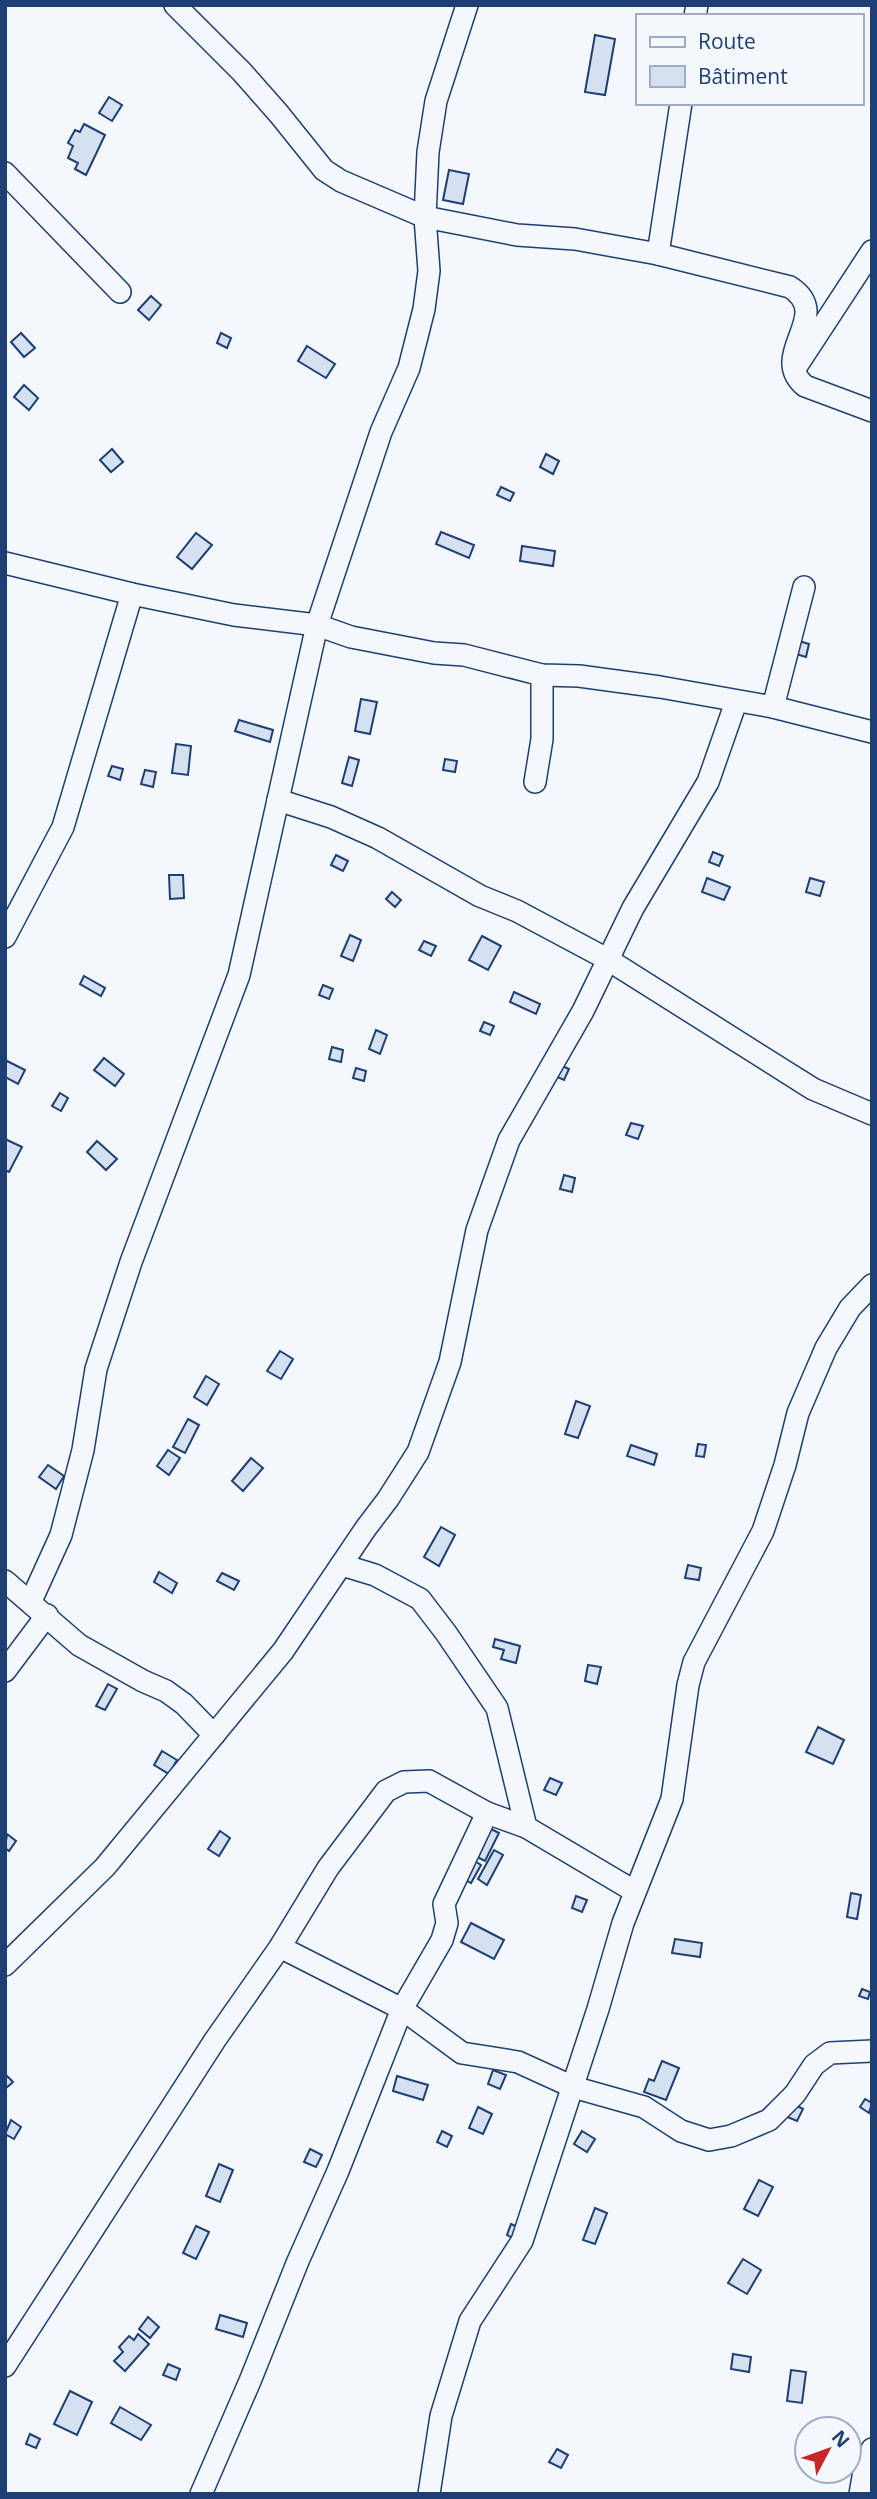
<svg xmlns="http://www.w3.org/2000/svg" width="877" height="2499" font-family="'Open Sans',sans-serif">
<rect width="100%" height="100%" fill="#f4f7fb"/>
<g fill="#d5e0f0" stroke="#1d3f73" stroke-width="2">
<polygon points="595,35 615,39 605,95 585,92"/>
<polygon points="109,97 122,105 112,121 99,113"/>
<polygon points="84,124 105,135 86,175 75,169 78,163 68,158 73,146 68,143 75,130 80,132"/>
<polygon points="449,170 469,174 463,204 443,200"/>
<polygon points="151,296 161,305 149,320 138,310"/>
<polygon points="21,333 35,348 24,357 11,342"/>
<polygon points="221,333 231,338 227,348 217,343"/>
<polygon points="307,346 335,364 326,378 298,361"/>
<polygon points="24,385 38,398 29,410 14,397"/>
<polygon points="112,449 123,462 111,472 100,460"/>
<polygon points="546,454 559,461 553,474 540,467"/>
<polygon points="501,487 514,493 510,501 497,495"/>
<polygon points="441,532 474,545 469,558 436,544"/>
<polygon points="196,533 212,545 192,569 177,557"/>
<polygon points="522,546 555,551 553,566 520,561"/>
<polygon points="799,641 809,644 806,657 796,654"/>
<polygon points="361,699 377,702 370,734 355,731"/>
<polygon points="239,720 273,730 270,742 235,731"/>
<polygon points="176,744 191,746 188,775 172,773"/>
<polygon points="349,757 359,760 352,786 342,783"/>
<polygon points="445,759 457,761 455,772 443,770"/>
<polygon points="112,766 123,769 120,780 108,776"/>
<polygon points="145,770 156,772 153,787 141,784"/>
<polygon points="713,852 723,856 719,866 709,862"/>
<polygon points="336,855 348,861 343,871 331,865"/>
<polygon points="169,875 183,875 184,898 170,899"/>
<polygon points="707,878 730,887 724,900 702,892"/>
<polygon points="810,878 824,882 820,896 806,892"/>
<polygon points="392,892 401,900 395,907 386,899"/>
<polygon points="350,935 361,940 353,961 341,956"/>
<polygon points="482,936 501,946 488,970 469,960"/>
<polygon points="424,941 436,946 431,956 419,950"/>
<polygon points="84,976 105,988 101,996 80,984"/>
<polygon points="323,985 333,989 329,999 319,995"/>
<polygon points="514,992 540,1004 536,1014 510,1002"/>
<polygon points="484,1022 494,1026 490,1035 480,1031"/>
<polygon points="376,1030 387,1035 380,1054 369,1049"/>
<polygon points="332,1047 343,1050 341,1062 329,1059"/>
<polygon points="104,1058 124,1074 115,1086 94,1070"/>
<polygon points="5,1060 25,1070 18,1084 5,1077"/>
<polygon points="558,1064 569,1069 564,1080 553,1075"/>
<polygon points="356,1068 366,1071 364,1081 353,1078"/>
<polygon points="60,1093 68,1098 61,1111 52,1106"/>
<polygon points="631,1123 643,1126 638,1139 626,1135"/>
<polygon points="5,1139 22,1147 9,1172 5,1170"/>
<polygon points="97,1141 117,1159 106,1170 87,1152"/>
<polygon points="564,1175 575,1178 572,1192 560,1189"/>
<polygon points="280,1351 293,1359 281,1379 267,1371"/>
<polygon points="206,1376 219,1384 207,1405 194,1397"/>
<polygon points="576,1401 590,1406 578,1438 565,1434"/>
<polygon points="188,1419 199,1425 185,1453 173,1447"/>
<polygon points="698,1444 706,1445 704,1457 696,1456"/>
<polygon points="631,1445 657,1454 654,1465 627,1456"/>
<polygon points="168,1450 180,1458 169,1475 157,1466"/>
<polygon points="251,1458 263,1468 243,1491 232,1481"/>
<polygon points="48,1465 64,1476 56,1489 39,1477"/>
<polygon points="441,1527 455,1535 439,1566 424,1557"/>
<polygon points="688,1565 701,1568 699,1580 685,1578"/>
<polygon points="159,1572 177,1583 172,1593 154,1582"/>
<polygon points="222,1573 239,1581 234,1590 217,1581"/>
<polygon points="495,1639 520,1646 516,1663 501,1659 504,1650 493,1647"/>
<polygon points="588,1665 601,1667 597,1684 585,1681"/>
<polygon points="108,1684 117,1689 105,1710 96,1706"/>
<polygon points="818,1727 844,1740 833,1764 806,1752"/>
<polygon points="162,1751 177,1760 169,1774 154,1765"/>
<polygon points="550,1778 562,1783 556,1795 544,1790"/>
<polygon points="485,1826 499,1833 485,1861 471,1854"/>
<polygon points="220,1831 230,1838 219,1856 208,1849"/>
<polygon points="7,1834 16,1841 9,1851 5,1848"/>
<polygon points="494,1850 503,1855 487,1885 478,1879"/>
<polygon points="470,1858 481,1865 471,1883 459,1876"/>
<polygon points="851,1893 861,1895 857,1919 847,1917"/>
<polygon points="576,1896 587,1900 582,1912 572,1908"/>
<polygon points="471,1923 504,1940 494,1959 461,1942"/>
<polygon points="675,1939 702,1943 700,1957 672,1953"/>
<polygon points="862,1989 870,1992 868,1999 859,1996"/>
<polygon points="662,2061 679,2068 666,2100 644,2092 649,2079 654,2081"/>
<polygon points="493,2070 506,2075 500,2089 488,2084"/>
<polygon points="5,2074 13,2082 5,2089"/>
<polygon points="397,2076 428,2085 423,2100 393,2091"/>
<polygon points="865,2099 872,2103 869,2113 860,2107"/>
<polygon points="792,2103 803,2109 797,2121 785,2116"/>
<polygon points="478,2107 492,2114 483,2134 469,2128"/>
<polygon points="11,2120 21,2127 14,2139 5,2134"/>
<polygon points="442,2131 452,2136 447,2147 437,2142"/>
<polygon points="582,2131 595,2139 587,2152 574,2144"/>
<polygon points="310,2149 322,2155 316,2167 304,2162"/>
<polygon points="219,2164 233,2170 220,2202 206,2196"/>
<polygon points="759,2180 773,2187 758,2216 744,2209"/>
<polygon points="595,2208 607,2213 595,2244 583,2240"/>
<polygon points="511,2224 520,2228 515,2239 507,2235"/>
<polygon points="196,2226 209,2232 196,2259 183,2253"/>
<polygon points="743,2259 761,2270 747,2294 728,2283"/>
<polygon points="220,2315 247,2323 243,2337 216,2329"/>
<polygon points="148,2317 159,2327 150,2338 139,2329"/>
<polygon points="138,2334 149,2344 125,2371 114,2361 123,2352 119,2347 129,2336 134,2340"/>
<polygon points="733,2354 751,2357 749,2372 731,2369"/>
<polygon points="168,2364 180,2369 176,2380 163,2375"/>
<polygon points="791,2370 806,2372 802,2403 787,2401"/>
<polygon points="70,2391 92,2402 77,2435 54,2424"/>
<polygon points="120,2407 151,2425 141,2440 111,2423"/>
<polygon points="30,2434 40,2439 36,2448 26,2444"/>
<polygon points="557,2449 568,2455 561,2468 549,2462"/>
</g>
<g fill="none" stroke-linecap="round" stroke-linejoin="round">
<defs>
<g id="minor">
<path d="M175,5L242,72L279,114L324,170L341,181L425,217L517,235L575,239L658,254L790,287C835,316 767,354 805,386L872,411"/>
<polyline points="467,5 436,101 428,152 425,217 429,271 424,309 409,368 381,432 317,625 278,800 331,817 378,838 480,896 517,911 607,959 813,1089 872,1114"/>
<polyline points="695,16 697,5"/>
<polyline points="5,173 120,292"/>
<polyline points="658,254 681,103"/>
<polyline points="798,364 872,251"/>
<polyline points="5,563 132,594 234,615 317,625 351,637 434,653 464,655 542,675 579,676 660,687 773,707 872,732"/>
<polyline points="773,707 804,587"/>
<polyline points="535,782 542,739 542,675"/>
<polyline points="5,937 63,827 132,594"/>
<polyline points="342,1565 375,1575 420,1599 446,1633 497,1708 526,1827 634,1891"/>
<polyline points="5,1581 79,1645 143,1681 166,1691 184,1704 214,1735"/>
<polyline points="31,1601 61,1535 83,1450 96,1369 131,1262 239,975 278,800"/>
<polyline points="5,1671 47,1615"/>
<polyline points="280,1947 402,2009 462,2053 518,2062 573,2087 644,2107 681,2131 709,2140 731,2136 769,2120 795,2094 814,2065 830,2053 872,2051"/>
<polyline points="5,1965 105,1867 283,1651 366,1528 388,1499 418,1452 450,1362 477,1230 509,1140 583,1011 633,908 708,782 736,702"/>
<polyline points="5,2366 215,2040 280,1947 328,1868 386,1791 404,1782 429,1781 487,1813 526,1827"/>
<polyline points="201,2494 250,2381 298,2261 338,2171 402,2009 442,1940 447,1923 444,1904 487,1813"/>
<polyline points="429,2494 441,2416 470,2321 522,2241 598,2009 623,1923 672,1799 688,1685 694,1662 763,1531 785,1465 798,1413 826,1348 850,1308 872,1285"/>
<polyline points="860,2494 864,2471 872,2449"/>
</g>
</defs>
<use href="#minor" stroke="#1d3f73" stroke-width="24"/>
<use href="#minor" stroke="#f4f7fb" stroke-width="21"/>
</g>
<rect width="877" height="2499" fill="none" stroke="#1d3f73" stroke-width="14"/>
<rect x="636" y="14" width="228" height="91" fill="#f4f7fb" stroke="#9eadc5" stroke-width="2"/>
<rect x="650" y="37" width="35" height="10" fill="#f4f7fb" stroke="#9eadc5" stroke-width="2"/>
<text x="698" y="49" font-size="21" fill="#1d3f73">Route</text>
<rect x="650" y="66" width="35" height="21" fill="#d5e0f0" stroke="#9eadc5" stroke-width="2"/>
<text x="698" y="84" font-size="21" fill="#1d3f73">Bâtiment</text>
<g transform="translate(828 2450) rotate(49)"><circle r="33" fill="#f4f7fb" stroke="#9eadc5" stroke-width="2"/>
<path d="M0-5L12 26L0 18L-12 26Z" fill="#c62828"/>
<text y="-10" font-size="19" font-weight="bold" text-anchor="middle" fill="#1d3f73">N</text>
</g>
</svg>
